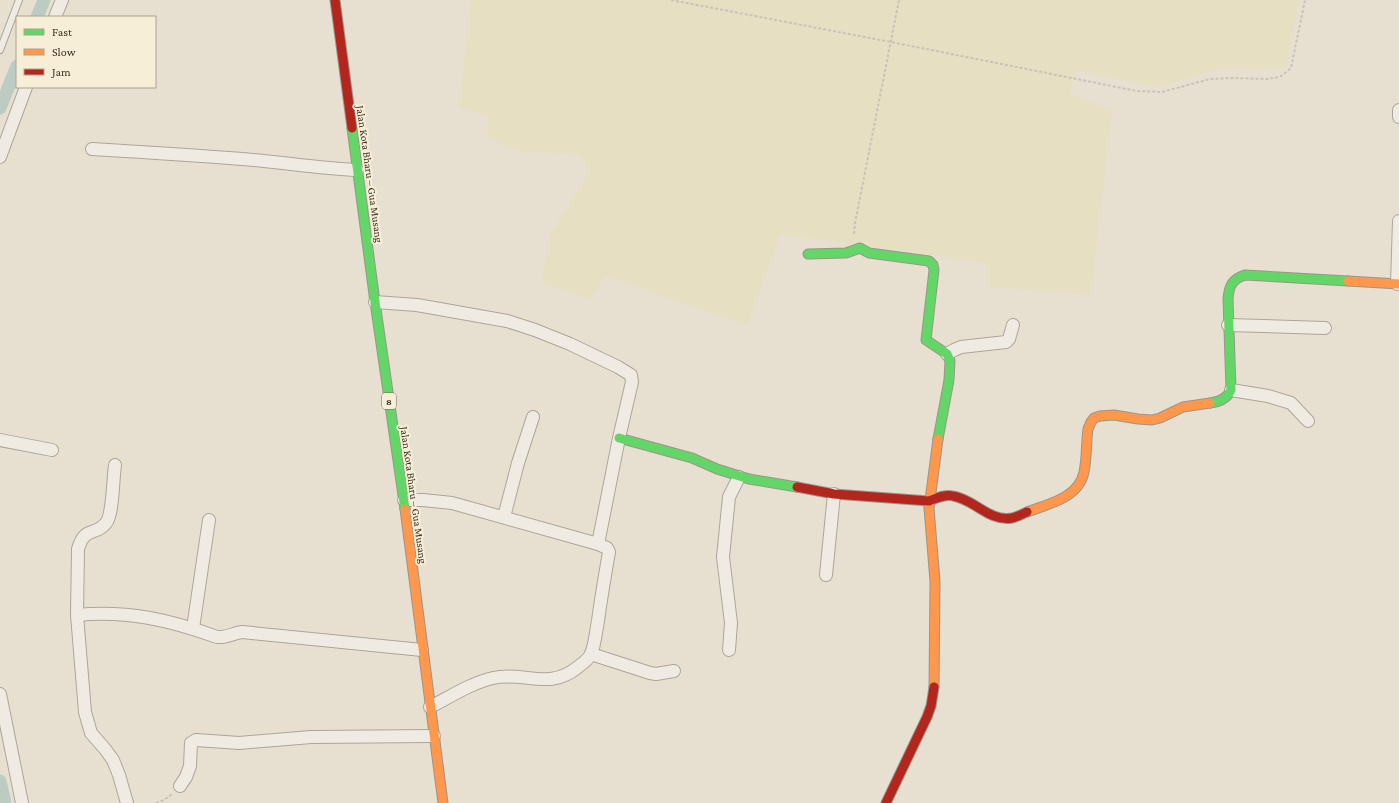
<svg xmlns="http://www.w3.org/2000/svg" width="1399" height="803" font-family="'Crimson Pro',serif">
<rect width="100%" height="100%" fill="#e7e0d1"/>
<polygon fill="#e6dfc2" points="471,0 1300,0 1286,68 1218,69 1160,87 1076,70 1070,94 1112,110 1091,295 989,287 987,263 781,234 747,325 606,276 589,299 542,282 550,234 590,171 578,155 518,151 487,137 489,115 459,109"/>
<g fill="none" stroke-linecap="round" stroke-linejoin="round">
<g stroke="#bcccc2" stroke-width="13">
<polyline points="37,17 44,0"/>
<polyline points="0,108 17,66"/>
<polyline points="0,781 5,803"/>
</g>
<defs>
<polyline id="lane" points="0,50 19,0"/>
<g id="street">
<polyline points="55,17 62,0"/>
<polyline points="1399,110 1399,117"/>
<path d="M92,149C142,152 192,155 242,159C280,162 319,168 357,170"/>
<polyline points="0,157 26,87"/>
<polyline points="1397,284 1399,221"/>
<polyline points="375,302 417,305 507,321 535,330 570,344 618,367 631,375 632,382 619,438 598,544"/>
<polyline points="1228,325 1325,328"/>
<polyline points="947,354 954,350 961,347 1006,342 1009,339 1013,325"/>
<polyline points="1231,390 1268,396 1291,403 1308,421"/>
<polyline points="0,440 52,450"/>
<path d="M115,465C113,478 113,515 106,523C95,537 85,525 78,549L77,615L85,712L91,733L105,749L113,760L119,775L127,803"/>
<path d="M404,500H423L452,503L598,544L607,548L609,552C605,575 601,598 598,621C596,631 595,644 591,654C589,659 583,663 578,667C549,691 525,671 493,678C471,683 450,697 430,707"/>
<polyline points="504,517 518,463 533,417"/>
<polyline points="826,575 834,494"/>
<path d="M77,615C127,610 170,620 217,637C227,638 233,633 242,632L422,650"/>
<polyline points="193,628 209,520"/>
<polyline points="729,650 731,623 723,557 729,497 739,477"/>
<polyline points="591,654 650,673 656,674 674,671"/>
<polyline points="0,694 22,803"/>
<polyline points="180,786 186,777 190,766 191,743 196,740 239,743 311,737 434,736"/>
</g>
<g id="fast">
<polyline points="352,128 375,302 405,509"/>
<polyline points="808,254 846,253 860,248 869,253 929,261 933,265 934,270 926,340 947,354 950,361 949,380 938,439"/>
<path d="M1210,403C1219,402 1227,399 1231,390L1228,299C1229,286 1232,279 1245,275L1348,281"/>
<polyline points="619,438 692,458 717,469 749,479 797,487"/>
</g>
<g id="slow">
<polyline points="1348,281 1399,284"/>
<polyline points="405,509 443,803"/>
<path d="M1027,512C1048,504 1079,498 1084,472C1087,458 1086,443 1088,429L1091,422L1094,418L1100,416L1114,415L1138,419L1152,420L1160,418L1183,407L1210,403"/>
<polyline points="934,687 935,581 929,508 938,439"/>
</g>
<g id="jam">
<polyline points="335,0 352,128"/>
<path d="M797,487L834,494L929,501C937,498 945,494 953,496C974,499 989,522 1012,518C1017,517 1022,514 1027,512"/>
<polyline points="886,803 927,717 931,706 934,687"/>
</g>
</defs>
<use href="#lane" stroke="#ada599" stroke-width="8"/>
<use href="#street" stroke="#ada599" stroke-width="14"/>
<use href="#fast" stroke="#9c958a" stroke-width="11"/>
<use href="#slow" stroke="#9c958a" stroke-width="11"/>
<use href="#jam" stroke="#9c958a" stroke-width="11"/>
<g stroke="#c8c2b9" stroke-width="2" stroke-dasharray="3 2" stroke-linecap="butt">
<polyline points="671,0 891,42 1137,91 1162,92 1210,79 1234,78 1266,79 1280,77 1291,68 1305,0"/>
<polyline points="854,234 855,223 899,0"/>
<polyline points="156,803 164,800 172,794"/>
</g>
<use href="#lane" stroke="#efebe3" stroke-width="6"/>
<use href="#street" stroke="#efebe3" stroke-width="12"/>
<use href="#fast" stroke="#63d668" stroke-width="9"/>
<use href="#slow" stroke="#ff974d" stroke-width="9"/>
<use href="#jam" stroke="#b3261e" stroke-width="9"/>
</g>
<g text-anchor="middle" stroke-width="4" stroke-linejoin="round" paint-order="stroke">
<rect fill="#f7eed8" stroke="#756857" stroke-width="1" x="382" y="393" width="14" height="16" rx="3"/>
<g font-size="10" font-weight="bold" fill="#3d2e20">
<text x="389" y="405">8</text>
</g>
<g font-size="11" fill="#3d2e20" stroke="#f7eed8">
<text transform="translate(370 174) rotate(82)" y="4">Jalan Kota Bharu – Gua Musang</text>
<text transform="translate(414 495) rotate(82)" y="4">Jalan Kota Bharu – Gua Musang</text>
</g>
</g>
<rect x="16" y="16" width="140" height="72" fill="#f7eed8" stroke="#ada18e"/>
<rect x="24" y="29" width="20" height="6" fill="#63d668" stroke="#ada18e"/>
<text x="52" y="36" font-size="12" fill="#3d2e20">Fast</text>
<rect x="24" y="49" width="20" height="6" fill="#ff974d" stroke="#ada18e"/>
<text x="52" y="56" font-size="12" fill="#3d2e20">Slow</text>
<rect x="24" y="69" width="20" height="6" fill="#b3261e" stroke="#ada18e"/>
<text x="52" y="76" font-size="12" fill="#3d2e20">Jam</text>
</svg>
